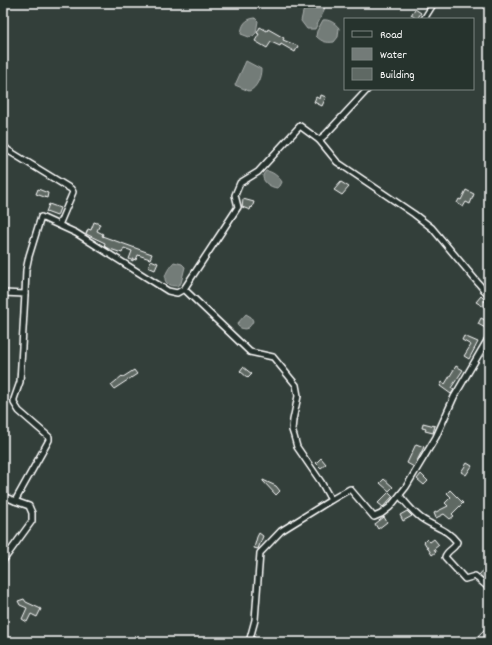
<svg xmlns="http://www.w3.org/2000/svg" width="492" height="645" font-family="Dekko,sans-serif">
<rect width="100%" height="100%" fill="#333f3a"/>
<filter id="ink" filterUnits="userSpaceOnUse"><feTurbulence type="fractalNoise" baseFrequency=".025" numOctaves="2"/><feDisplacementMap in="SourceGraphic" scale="8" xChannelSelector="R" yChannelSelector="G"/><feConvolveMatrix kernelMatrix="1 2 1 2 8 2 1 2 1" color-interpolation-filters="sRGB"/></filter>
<g filter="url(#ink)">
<g fill="#737b78" stroke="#abb0ae">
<polygon points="309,3 321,3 325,6 324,11 315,29 307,29 301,21 303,12"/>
<path d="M255,18L258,21L256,33L253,36L249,37L241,34C242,25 245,19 255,18Z"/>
<path d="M323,20C329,19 335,23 339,28L338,37L334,42C326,43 322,42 316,36L317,31Z"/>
<path d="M246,61L261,69C261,77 257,88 249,91L235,85Z"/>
<path d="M266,171C272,171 279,177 282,182L280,186L277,188C270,187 262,182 263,175Z"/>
<path d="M174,262L182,264L185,267L181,283L177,286C174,286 169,286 167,283C161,278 170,266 174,262Z"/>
<path d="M246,314L251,317L253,321C250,328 245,332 238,326L237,324Z"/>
</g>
<g fill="#5f6964" stroke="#fff">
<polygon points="415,9 421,13 417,19 411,15"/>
<polygon points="260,27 267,31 268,29 284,38 283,40 298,46 295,52 281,44 280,46 271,42 267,48 255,41 259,34 257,33"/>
<polygon points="321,95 326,97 322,106 314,102 316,97 320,99"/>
<polygon points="341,182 349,187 342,195 334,190"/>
<polygon points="38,189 48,193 47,198 36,194"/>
<polygon points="466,190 474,194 470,204 466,202 463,207 457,203 459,199 461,200"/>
<polygon points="243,199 254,202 252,208 251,207 250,210 242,207"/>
<polygon points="49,204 60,208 57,216 46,212"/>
<polygon points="94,222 100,224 97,231 103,234 102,236 152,254 150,259 138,255 136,260 133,259 133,261 129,259 132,251 124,248 122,253 107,248 104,246 105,243 86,234 88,229 91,230"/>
<polygon points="151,260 158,263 155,270 148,267"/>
<polygon points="481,296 485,300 484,301 489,304 489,310 476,302"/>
<polygon points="481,318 489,322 487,329 478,324"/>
<polygon points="464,336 478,342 469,359 464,356 471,345 462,340"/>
<polygon points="456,366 463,370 451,388 454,390 451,394 440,386 442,382 445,384"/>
<polygon points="243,367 252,374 248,378 240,371"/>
<polygon points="134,370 137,374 114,389 111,385 122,376 123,377"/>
<polygon points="423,423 435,426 433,433 425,431 426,429 422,428"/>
<polygon points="416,444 424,447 414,467 407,463"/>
<polygon points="321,458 326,464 321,468 316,463"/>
<polygon points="467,463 472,466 466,475 461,472"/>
<polygon points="421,474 428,481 424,485 417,479"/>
<polygon points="384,479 393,487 389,491 380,483"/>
<polygon points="263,480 276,486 280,491 276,495 263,481"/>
<polygon points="450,490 463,503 452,514 454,516 450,519 444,514 436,518 434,513 448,506 445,503 451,497 447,493"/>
<polygon points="389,492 393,496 383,507 378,503"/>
<polygon points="407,511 412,516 403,521 400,515"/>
<polygon points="384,517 387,522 378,529 375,524"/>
<polygon points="259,533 263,536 258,549 254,548 257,537"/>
<polygon points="427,539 430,542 434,539 439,545 434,549 436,552 432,555 424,542"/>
<polygon points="487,566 489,569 489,574 487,576 489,579 487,581 479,575"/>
<polygon points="24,599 26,602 41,609 37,617 31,614 27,622 22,619 27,608 20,605 18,601"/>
</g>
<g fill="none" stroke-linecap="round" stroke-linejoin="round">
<defs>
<g id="street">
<polyline points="424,19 434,3"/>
<polyline points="319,140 337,162 414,214 432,228 489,296"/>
<polyline points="3,143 4,146 9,151 71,189 73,192 59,225"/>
<polyline points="3,293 25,294 20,382 14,399 14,403 19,411 49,437 49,440 15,501 29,506 32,513 32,521 3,561"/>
<polyline points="25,294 26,270 29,256 41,217 76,233 168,291 177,293 184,289"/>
<polyline points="3,496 15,501"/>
<path d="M400,496C406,503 413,512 421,518C435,528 446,528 457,542C455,549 447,550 445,557L465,579L475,576L489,588"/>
<polyline points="331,500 321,482 297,447 294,436 292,430 293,420 298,396 296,385 273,357 250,352 184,289 238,207 235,195 240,183 258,172 300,126 319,140 326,134 368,89"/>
<polyline points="249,642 255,620 260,553 281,531 331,500 350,489 374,517 381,514 390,507 406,487 436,437 454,397 489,337"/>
<polyline points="477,642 489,630"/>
</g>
</defs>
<use href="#street" stroke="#fff" stroke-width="8"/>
<use href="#street" stroke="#26332d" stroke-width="5"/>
</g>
</g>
<rect width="492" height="645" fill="none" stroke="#26332d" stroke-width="16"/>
<rect x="8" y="8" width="476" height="629" fill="none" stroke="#fff" stroke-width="1.5" filter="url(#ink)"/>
<rect x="344" y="18" width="130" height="72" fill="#26332d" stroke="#7d8581"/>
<rect x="352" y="31" width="20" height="6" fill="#26332d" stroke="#7d8581"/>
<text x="380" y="38" font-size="12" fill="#ffffff">Road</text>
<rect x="352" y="48" width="20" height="12" fill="#737b78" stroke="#7d8581"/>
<text x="380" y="58" font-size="12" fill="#ffffff">Water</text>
<rect x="352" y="68" width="20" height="12" fill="#5f6964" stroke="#7d8581"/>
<text x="380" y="78" font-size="12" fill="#ffffff">Building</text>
</svg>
